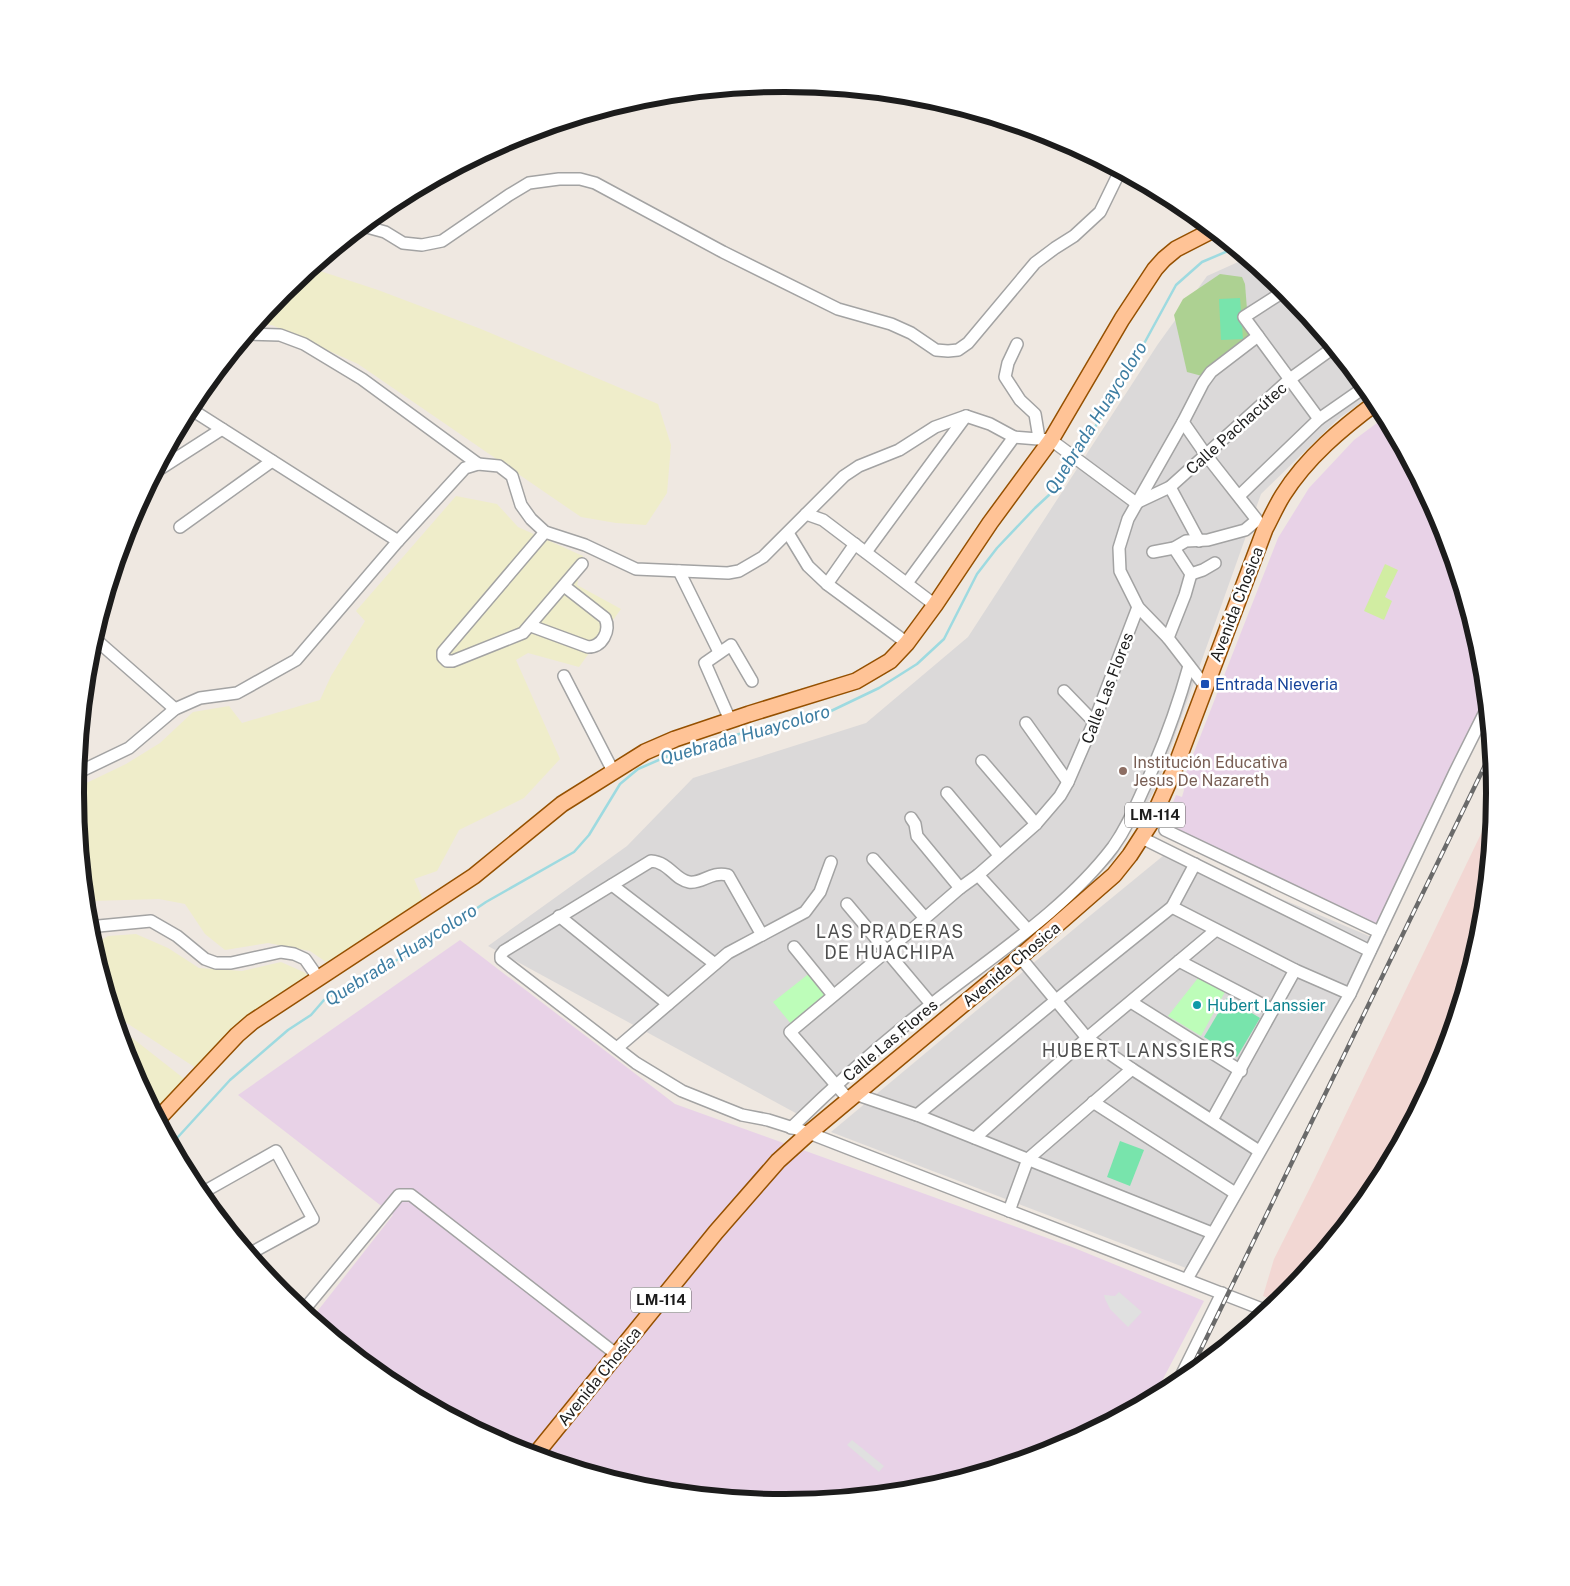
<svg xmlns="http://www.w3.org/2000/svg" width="1570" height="1586" font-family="'Public Sans',sans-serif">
<rect width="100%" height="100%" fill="#efe8e1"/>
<g fill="#dbd9d9">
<polygon points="1247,258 1287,291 1372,395 1338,419 1261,494 1157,786 1113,861 803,1117 488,946 627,846 693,778 866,723 968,637 1158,344 1207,276"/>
<polygon points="1169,851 1383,942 1199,1273 831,1132 1086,919"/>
</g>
<g fill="#e8d2e7">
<polygon points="1385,417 1441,522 1481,655 1486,699 1376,924 1164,824 1176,795 1182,797 1184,790 1182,783 1278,538 1309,488 1354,440"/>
<polygon points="460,940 675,1104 1072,1247 1204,1301 1153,1398 1056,1449 923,1489 785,1503 646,1489 513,1449 390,1383 283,1295 258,1265 262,1262 312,1318 393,1215 238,1095"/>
</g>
<polygon fill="#f2d7d3" points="1493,809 1481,932 1441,1065 1375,1188 1287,1295 1278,1302 1263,1296 1274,1259 1315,1178"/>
<g fill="#efedca">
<polygon points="311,268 378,290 481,329 658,404 671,445 667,493 646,525 616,523 581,517 358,364 272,325 255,325 283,291"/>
<polygon points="456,496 497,504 518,527 583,556 577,585 621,609 579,667 528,653 516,660 560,759 524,798 459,830 437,871 414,879 423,900 353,947 326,962 310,951 268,943 225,950 205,934 185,904 159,899 91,901 86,903 76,788 126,764 160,743 193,712 229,706 242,723 320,700 331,676 365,621 356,611"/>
<polygon points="136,934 168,948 199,968 242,971 281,962 308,974 232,1029 196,1068 119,1018 115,1018 93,945 108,936"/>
<polygon points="117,1026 187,1081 155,1114 129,1064"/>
</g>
<polygon fill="#d1eda2" points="1385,564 1398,570 1385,597 1392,601 1384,620 1364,611"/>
<polygon fill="#add192" points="1220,274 1242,277 1245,284 1249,335 1242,344 1202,376 1187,372 1174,315 1183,299"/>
<g fill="#bdfdb9">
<polygon points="811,972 830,996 792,1025 773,1002"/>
<polygon points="1198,978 1225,992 1201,1036 1168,1016"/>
</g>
<g fill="#78e4ac">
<polygon points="1240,298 1243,339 1221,340 1219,299"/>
<polygon points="1227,998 1260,1018 1237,1057 1204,1037"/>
<polygon points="1120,1141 1144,1150 1130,1186 1107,1177"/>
</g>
<g fill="#e0e0e0">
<polygon points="1119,1292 1142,1312 1128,1327 1110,1309 1105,1299 1104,1295 1115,1296"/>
<polygon points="852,1440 884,1466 879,1472 847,1445"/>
</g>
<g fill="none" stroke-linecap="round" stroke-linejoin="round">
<g stroke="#9edae0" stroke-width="2.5">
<polyline points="1078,454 1122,384 1176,285 1202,262 1235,248"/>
<polyline points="173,1146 178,1137 230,1080 288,1030 311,1015 324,1000 337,992 372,975 433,938 486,902 574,852 589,835 620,784 638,769 668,756 709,746 739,734 776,729 831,711 879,688 917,664 944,639 977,574 997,548 1035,508 1049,495 1074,461"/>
</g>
<defs>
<g id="minor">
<polyline points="363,226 385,232 403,243 422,245 442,241 509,195 529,183 559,179 580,179 595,183 723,252 838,309 891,324 911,333 936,350 948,351 958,350 968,343 1035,263 1055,248 1074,236 1100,212 1120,171"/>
<polyline points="1286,290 1244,317 1319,419"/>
<polyline points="1320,331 1332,349"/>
<polyline points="247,334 280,335 304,344 362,379 478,464"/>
<polyline points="1017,344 1008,363 1005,377 1020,400 1035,414 1039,438"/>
<polyline points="189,408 398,541"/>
<polyline points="155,472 222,429"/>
<polyline points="1170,487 1199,541"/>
<polyline points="1239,496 1319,419 1365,387"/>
<polyline points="806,514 823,520 935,605"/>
<polyline points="180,527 272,461"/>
<polyline points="545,532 443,652 443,657 447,661 453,661 523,633 582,564"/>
<polyline points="788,533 808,566 827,584 907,643"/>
<polyline points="866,552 966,416"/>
<polyline points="1153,552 1174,548 1186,541 1208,540 1245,530 1257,520 1206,455 1183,422"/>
<polyline points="679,571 719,652"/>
<polyline points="1191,574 1203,570 1215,563"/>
<polyline points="907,583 1014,437"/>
<polyline points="827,584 855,544"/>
<path d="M531,626L588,647C602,647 611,631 605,618L564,586"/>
<polyline points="94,638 175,709"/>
<polyline points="1168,638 1185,595 1191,574 1174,548"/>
<polyline points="564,676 613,771"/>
<polyline points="1205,686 1168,638 1138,607 1120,571 1119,548 1128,519 1183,422 1203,383 1211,372 1258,336"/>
<polyline points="1064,691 1094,722"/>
<polyline points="730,720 705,663 731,645 752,681"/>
<polyline points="1026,723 1068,782"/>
<polyline points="982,761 1036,824"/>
<polyline points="77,773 129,748 175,709 200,698 237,693 296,660 398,541 465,468 478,464 499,466 512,476 521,505 531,519 545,532 585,545 636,569 728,573 739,571 763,557 844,476 859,466 899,450 935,427 966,416 990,424 1014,437 1051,440 1136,503 1170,487 1290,379 1333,348"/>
<polyline points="947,793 999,855"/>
<polyline points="911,818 915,824 917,836 960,888"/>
<polyline points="1165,830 1379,932"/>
<polyline points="1142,838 1370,951"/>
<polyline points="873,859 925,918"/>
<polyline points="978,875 1028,930"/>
<polyline points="612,885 715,964"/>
<polyline points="847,904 931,1004"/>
<polyline points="1172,907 1295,970 1350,994"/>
<polyline points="559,916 668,1004"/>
<polyline points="88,927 151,921 177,936 205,959 216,963 231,963 281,952 294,954 305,959 319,979"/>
<path d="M762,935L728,875C710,871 703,884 689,882C675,880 669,862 651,861L504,951L501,955V959L636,1063L682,1091L742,1115L768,1120L809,1133L1267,1311"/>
<polyline points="794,947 833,995"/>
<polyline points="1020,957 1087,1038 1132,1069 1259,1151"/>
<polyline points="1179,961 1273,1010"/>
<polyline points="1131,1002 1241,1071"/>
<polyline points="617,1048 728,953 805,912 820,892 831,862"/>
<polyline points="855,1094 917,1115 1212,1233"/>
<polyline points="849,1100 790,1032 887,951 960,888 978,875 1036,824 1060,796 1068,782 1094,722 1138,607"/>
<polyline points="1093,1102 1235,1193"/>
<polyline points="917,1115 1055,1001 1172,907 1195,864"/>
<polyline points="1212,1120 1295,970"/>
<path d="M791,1128C836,1084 883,1042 933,1003C994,955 1066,909 1113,847C1126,829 1134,810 1143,790C1162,750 1177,709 1189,666"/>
<polyline points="975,1138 1087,1038 1216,930"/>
<polyline points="203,1193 211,1207"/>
<polyline points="200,1194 276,1151 313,1219 249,1254"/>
<polyline points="1009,1211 1028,1159 1132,1069"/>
<polyline points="1187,1279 1350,994 1455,772 1487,708"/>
<polyline points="303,1311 399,1195 411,1195 616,1354"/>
<polyline points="1177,1384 1222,1293"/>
</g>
<g id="major">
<polyline points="158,1119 237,1035 252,1022 474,876 562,804 645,752 675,739 749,714 856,681 890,661 907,643 935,605 990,523 1051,440 1122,319 1155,269 1164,259 1176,249 1213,230"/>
<path d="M535,1455L716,1232L778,1161L809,1133L1020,957L1114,875L1130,855L1150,824L1175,768L1265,529C1271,518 1276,506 1283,495C1307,457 1342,428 1377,402"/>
</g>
</defs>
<use href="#minor" stroke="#a3a3a3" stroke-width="14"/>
<use href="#major" stroke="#955000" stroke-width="18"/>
<use href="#minor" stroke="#fff" stroke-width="11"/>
<use href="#major" stroke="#ffc396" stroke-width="15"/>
<defs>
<polyline id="rail" points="1188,1376 1491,753"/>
</defs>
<use href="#rail" stroke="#6a6a6a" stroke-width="4.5"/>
<use href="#rail" stroke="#fff" stroke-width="2.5" stroke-dasharray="8" stroke-linecap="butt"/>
</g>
<rect fill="#1a4fb4" stroke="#fff" stroke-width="2" x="1200" y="679" width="10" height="10" rx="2.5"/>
<circle fill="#8d6e63" stroke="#fff" stroke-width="2" cx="1123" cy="771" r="5"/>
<circle fill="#0f9aa8" stroke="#fff" stroke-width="2" cx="1197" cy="1005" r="5"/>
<g text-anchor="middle" stroke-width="5" stroke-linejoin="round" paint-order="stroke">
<g fill="#fff" stroke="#606060" stroke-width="1">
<rect x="1125" y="802.5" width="60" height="25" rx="4"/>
<rect x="631" y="1287.5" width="60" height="25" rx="4"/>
</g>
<g font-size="15" font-weight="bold" fill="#1c1c1c">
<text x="1155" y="820">LM-114</text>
<text x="661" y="1305">LM-114</text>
</g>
<g font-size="16" fill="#1c1c1c" stroke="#fff">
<text transform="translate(1236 428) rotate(-42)" y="6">Calle Pachacútec</text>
<text transform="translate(1236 604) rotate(-69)" y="6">Avenida Chosica</text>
<text transform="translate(1107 688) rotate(-69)" y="6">Calle Las Flores</text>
<text transform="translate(1011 964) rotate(-40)" y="6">Avenida Chosica</text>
<text transform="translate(890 1040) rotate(-40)" y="6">Calle Las Flores</text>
<text transform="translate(599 1376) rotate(-51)" y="6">Avenida Chosica</text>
</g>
<g font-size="16" fill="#164399" stroke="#fff" text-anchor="start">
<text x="1215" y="690">Entrada Nieveria</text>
</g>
<g font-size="16" fill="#785e54" stroke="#fff" text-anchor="start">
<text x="1133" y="768">Institución Educativa<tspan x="1133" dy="18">Jesus De Nazareth</tspan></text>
</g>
<g font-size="16" fill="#0d838f" stroke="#fff" text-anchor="start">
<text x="1207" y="1011">Hubert Lanssier</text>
</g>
<g font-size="18" font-style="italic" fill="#3d7da2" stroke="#fff">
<text transform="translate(1096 418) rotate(-58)" y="6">Quebrada Huaycoloro</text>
<text transform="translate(745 735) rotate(-16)" y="6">Quebrada Huaycoloro</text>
<text transform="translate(401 955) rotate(-32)" y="6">Quebrada Huaycoloro</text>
</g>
<g font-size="18" letter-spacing="1" fill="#4f4f4f" stroke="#fff">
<text x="890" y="938">LAS PRADERAS<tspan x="890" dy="21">DE HUACHIPA</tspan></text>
<text x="1139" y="1057">HUBERT LANSSIERS</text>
</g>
</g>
<path d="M0 0H1570V1586H0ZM84 793a701 701 0 1 1 1402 0a701 701 0 1 1-1402 0Z" fill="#fff" fill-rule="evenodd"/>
<path fill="none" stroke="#1c1c1c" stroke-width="6" d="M84 793a701 701 0 1 1 1402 0a701 701 0 1 1-1402 0Z"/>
</svg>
